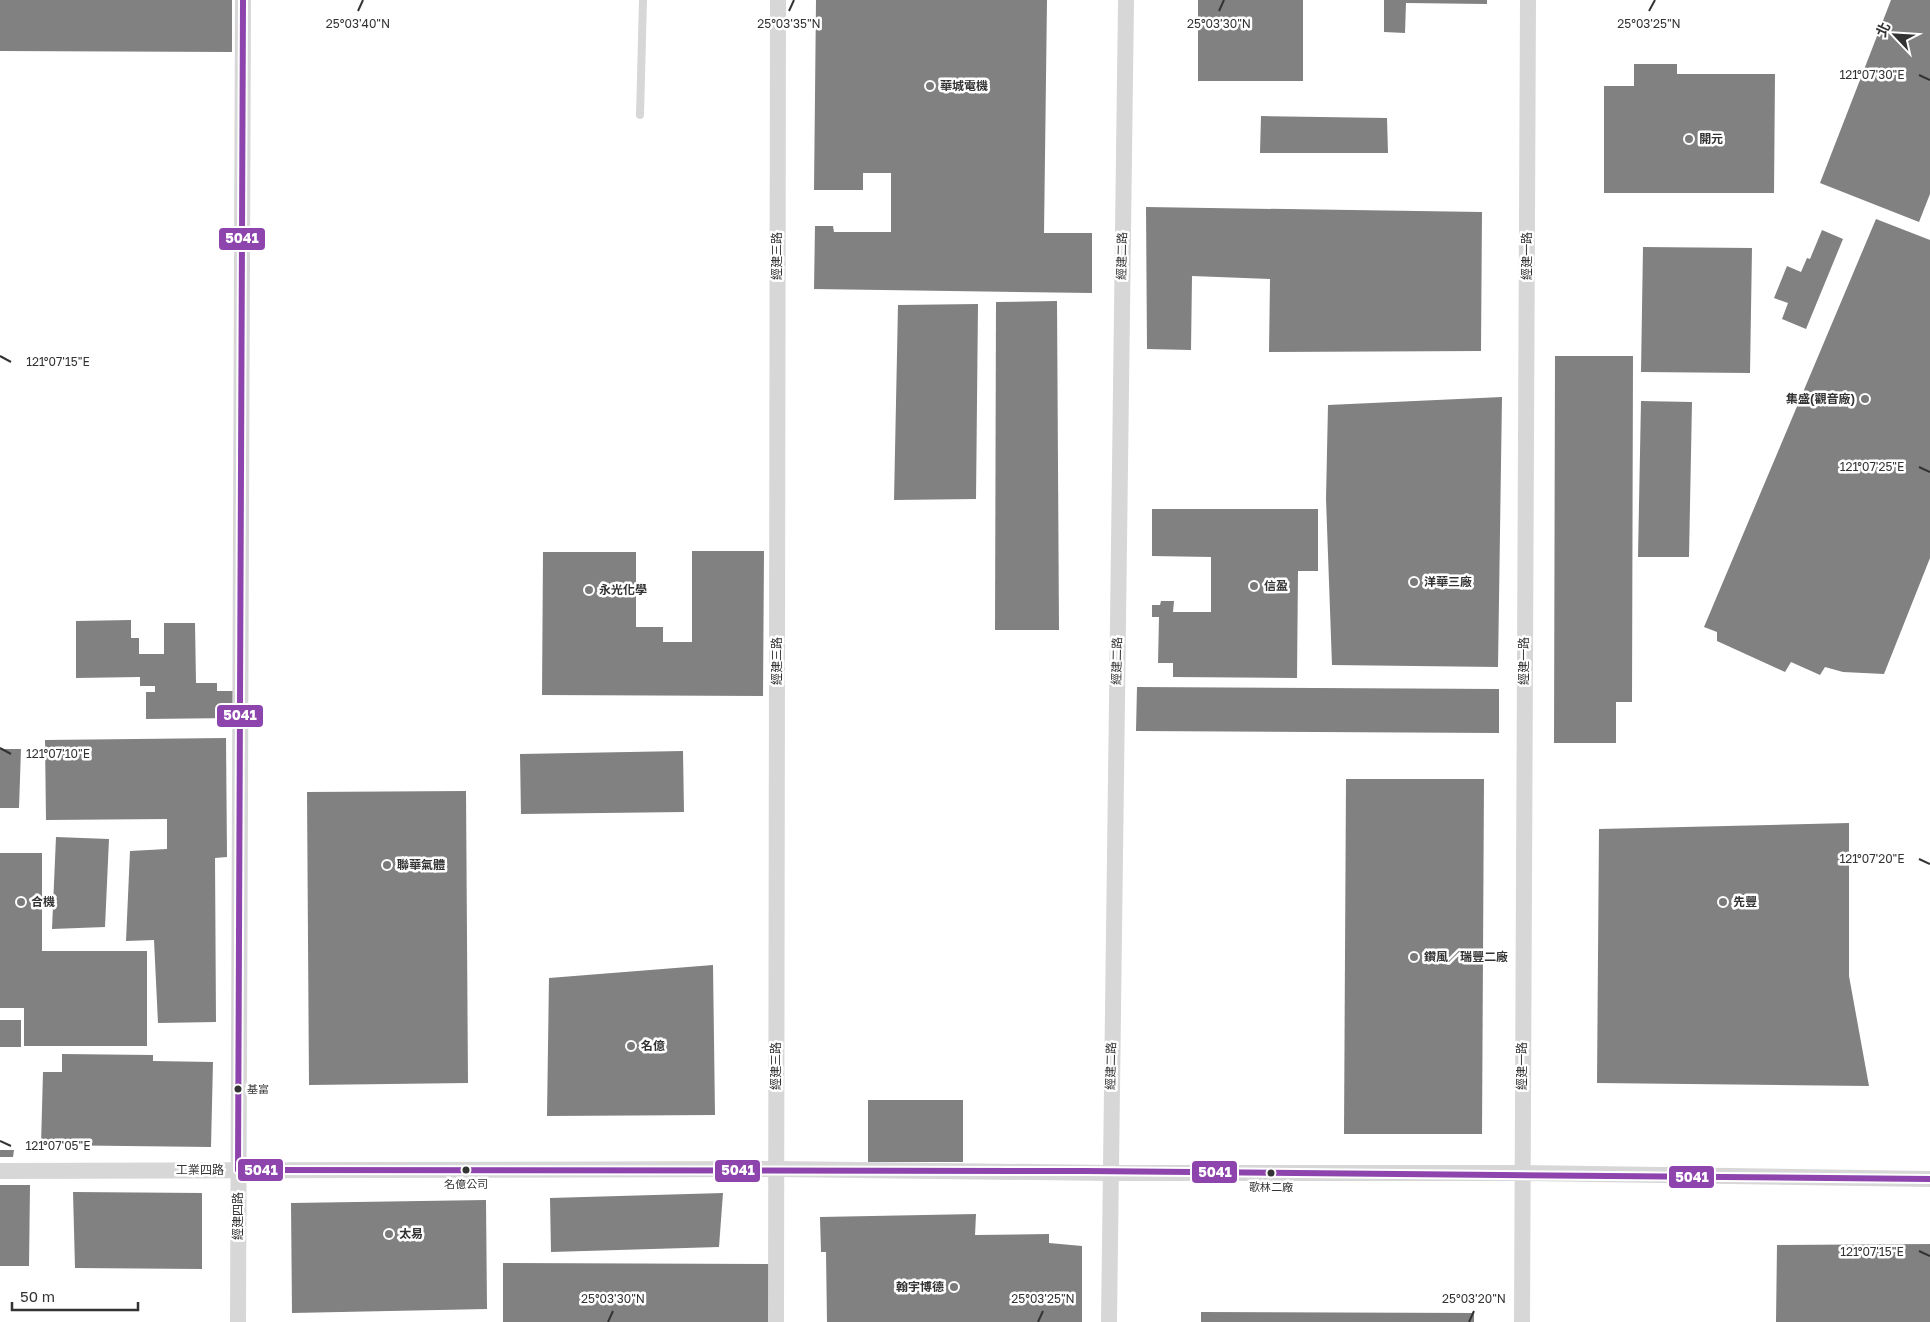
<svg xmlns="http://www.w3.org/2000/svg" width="1930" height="1322" font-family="'Golos Text','Noto Sans TC',sans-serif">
<rect width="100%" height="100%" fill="#fff"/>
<g fill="#818181">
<polygon points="0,0 232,0 232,52 0,51"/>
<polygon points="816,0 1047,0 1044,233 1092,233 1092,293 814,289 815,226 833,226 834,232 891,232 891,173 863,173 863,190 814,190"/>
<rect x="1198" y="0" width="105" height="81"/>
<polygon points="1384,0 1487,0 1487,4 1406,3 1405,33 1384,32"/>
<polygon points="1891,0 1930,0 1930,194 1919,222 1820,183"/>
<polygon points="1634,64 1677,64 1677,74 1775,74 1774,193 1604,193 1604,86 1634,86"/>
<polygon points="1261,116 1387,118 1388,153 1260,153"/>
<polygon points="1146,207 1482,212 1481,351 1269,352 1270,279 1192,276 1191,350 1147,349"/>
<polygon points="1876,219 1930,240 1930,558 1884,674 1843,672 1825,667 1820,675 1791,662 1785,672 1717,641 1717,632 1704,627"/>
<polygon points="1822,230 1843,239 1806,329 1782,319 1788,303 1774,298 1787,266 1801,272 1807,258 1810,259"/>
<polygon points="1643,247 1752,248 1750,373 1641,372"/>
<polygon points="1057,301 1059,630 995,630 996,302"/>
<polygon points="978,304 976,499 894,500 898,305"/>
<polygon points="1555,356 1633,356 1632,702 1616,702 1616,743 1554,743"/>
<polygon points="1502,397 1498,667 1332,665 1326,499 1328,405"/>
<polygon points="1641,401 1692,402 1689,557 1638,557"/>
<polygon points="1152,509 1318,509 1318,571 1298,571 1297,678 1173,677 1173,663 1158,663 1159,617 1152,617 1152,605 1160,605 1161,601 1174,601 1173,612 1211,612 1211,557 1152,556"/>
<polygon points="692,551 764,551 763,696 542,695 543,552 636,552 636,627 663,627 663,642 692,642"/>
<polygon points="131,620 131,638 139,638 139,654 164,654 164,623 195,623 196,683 217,683 217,691 233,691 234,718 146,719 146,692 155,692 155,686 140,686 140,677 76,678 76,621"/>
<polygon points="1137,687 1499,689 1499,733 1136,731"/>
<polygon points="226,738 227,857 215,858 216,1022 158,1023 154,940 126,941 130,851 167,849 167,819 46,820 45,740"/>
<polygon points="0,749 21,749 19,808 0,808"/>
<polygon points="683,751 684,812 521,814 520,754"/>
<polygon points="1346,779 1484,779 1482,1134 1344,1134"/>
<polygon points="466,791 468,1083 309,1085 307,792"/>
<polygon points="1849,823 1849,976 1869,1086 1597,1083 1599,829"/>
<polygon points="56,837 109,839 105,927 52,929"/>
<polygon points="0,853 42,853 42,951 147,951 147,1046 24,1046 24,1008 0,1008"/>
<polygon points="713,965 715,1115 547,1116 549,978"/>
<rect x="0" y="1020" width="21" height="27"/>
<polygon points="62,1054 153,1055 153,1061 213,1062 211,1147 41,1145 43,1072 62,1072"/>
<rect x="868" y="1100" width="95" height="62"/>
<polygon points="0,1150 14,1150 13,1157 0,1157"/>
<polygon points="0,1185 30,1185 29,1266 0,1266"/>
<polygon points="73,1192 202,1193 202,1269 75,1268"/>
<polygon points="723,1193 719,1247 551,1252 550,1198"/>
<polygon points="486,1200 487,1309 292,1313 291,1203"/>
<polygon points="976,1214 975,1235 1049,1234 1049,1243 1082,1246 1082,1322 827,1322 826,1252 821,1252 820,1217"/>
<polygon points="1930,1244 1930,1322 1776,1322 1777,1245"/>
<polygon points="503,1263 770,1264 770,1322 503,1322"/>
<polygon points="1201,1312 1474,1313 1474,1322 1201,1322"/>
</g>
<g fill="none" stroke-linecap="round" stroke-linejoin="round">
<polyline stroke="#d7d7d7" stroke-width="8" points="640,115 643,0"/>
<g stroke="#d7d7d7" stroke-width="16">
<polyline points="0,1171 776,1169 1110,1173 1521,1173 1930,1179"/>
<polyline points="238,1322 243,0"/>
<polyline points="776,1322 778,0"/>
<polyline points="1109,1322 1126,0"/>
<polyline points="1522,1322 1528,0"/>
</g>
<defs>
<polyline id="bus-1" points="243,0 238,1170 1084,1171 1930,1179"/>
</defs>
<use href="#bus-1" stroke="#fff" stroke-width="10"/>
<use href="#bus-1" stroke="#8e44ad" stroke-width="6"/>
</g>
<path fill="none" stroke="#333" stroke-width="2" d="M358,11L363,0M789,11L794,0M1219,11L1224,0M1649,11L1655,0M1919,75L1930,80M0,356L11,362M1919,467L1930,472M0,748L11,754M1919,859L1930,864M0,1141L11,1146M1919,1251L1930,1256M608,1322L613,1311M1038,1322L1043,1311M1469,1322L1474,1311"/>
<g fill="#7a7a7a" stroke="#fff" stroke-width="2">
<circle cx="930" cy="86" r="5"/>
<circle cx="1689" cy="139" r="5"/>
<circle cx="1865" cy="399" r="5"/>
<circle cx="1414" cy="582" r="5"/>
<circle cx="1254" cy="586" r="5"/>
<circle cx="589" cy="590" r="5"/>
<circle cx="387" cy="865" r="5"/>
<circle cx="21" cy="902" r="5"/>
<circle cx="1723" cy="902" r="5"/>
<circle cx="1414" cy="957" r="5"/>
<circle cx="631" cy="1046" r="5"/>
<circle cx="389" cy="1234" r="5"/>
<circle cx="954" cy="1287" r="5"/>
</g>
<g fill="#333" stroke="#fff" stroke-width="2">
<circle cx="238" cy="1089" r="4.5"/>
<circle cx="466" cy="1170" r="4.5"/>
<circle cx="1271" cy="1173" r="4.5"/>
</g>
<g text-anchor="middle" stroke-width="5" stroke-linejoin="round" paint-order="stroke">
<g font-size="11" fill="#333" stroke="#fff">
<text x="247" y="1093" text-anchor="start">基富</text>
<text x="466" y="1188">名億公司</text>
<text x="1271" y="1191">歌林二廠</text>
</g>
<g font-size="12" font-weight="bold" fill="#333" stroke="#fff" text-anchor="start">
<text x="940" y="90">華城電機</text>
<text x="1699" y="143">開元</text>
<text x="1855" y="403" text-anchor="end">集盛(觀音廠)</text>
<text x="1424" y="586">洋華三廠</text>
<text x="1264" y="590">信盈</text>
<text x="599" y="594">永光化學</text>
<text x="397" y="869">聯華氣體</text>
<text x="31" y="906">合機</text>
<text x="1733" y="906">先豐</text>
<text x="1424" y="961">鑽風／瑞豐二廠</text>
<text x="641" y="1050">名億</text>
<text x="399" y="1238">太易</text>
<text x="944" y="1291" text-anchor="end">翰宇博德</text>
</g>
<g font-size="12" fill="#333" stroke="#fff">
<text transform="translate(777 256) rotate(-90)" y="4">經建三路</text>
<text transform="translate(1122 256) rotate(-89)" y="4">經建二路</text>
<text transform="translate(1527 256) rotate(-90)" y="4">經建一路</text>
<text transform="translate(777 661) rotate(-90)" y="4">經建三路</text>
<text transform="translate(1117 661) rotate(-89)" y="4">經建二路</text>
<text transform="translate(1524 661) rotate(-90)" y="4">經建一路</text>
<text transform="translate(776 1066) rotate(-90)" y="4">經建三路</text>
<text transform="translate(1111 1066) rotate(-89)" y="4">經建二路</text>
<text transform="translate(1522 1066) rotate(-90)" y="4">經建一路</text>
<text x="200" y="1174">工業四路</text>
<text transform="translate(238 1216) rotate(-90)" y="4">經建四路</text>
</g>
</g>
<g font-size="12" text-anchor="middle" fill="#333" stroke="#fff" stroke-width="5" stroke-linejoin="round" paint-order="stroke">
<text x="358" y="28">25°03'40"N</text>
<text x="789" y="28">25°03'35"N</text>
<text x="1219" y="28">25°03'30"N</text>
<text x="1649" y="28">25°03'25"N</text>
<text x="1872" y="79">121°07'30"E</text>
<text x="58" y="366">121°07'15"E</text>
<text x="1872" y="471">121°07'25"E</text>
<text x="58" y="758">121°07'10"E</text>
<text x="1872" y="863">121°07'20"E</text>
<text x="58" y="1150">121°07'05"E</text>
<text x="1872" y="1256">121°07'15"E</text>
<text x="613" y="1303">25°03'30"N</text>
<text x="1043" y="1303">25°03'25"N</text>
<text x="1474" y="1303">25°03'20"N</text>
</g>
<g stroke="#fff" stroke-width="2">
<rect x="218" y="227" width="48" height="24" rx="5" fill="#8e44ad"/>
<rect x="216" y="704" width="48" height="24" rx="5" fill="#8e44ad"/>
<rect x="237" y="1158" width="47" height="24" rx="5" fill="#8e44ad"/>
<rect x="714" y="1159" width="47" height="24" rx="5" fill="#8e44ad"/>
<rect x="1191" y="1160" width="47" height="24" rx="5" fill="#8e44ad"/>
<rect x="1668" y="1165" width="47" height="24" rx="5" fill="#8e44ad"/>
</g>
<g font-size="14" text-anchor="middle" font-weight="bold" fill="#fff">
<text x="242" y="243">5041</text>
<text x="240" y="720">5041</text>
<text x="261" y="1175">5041</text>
<text x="738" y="1175">5041</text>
<text x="1215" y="1177">5041</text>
<text x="1692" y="1182">5041</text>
</g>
<g transform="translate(1895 35) rotate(295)" stroke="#ffffff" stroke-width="4" paint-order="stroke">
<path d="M0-4L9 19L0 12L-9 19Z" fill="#333333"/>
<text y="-8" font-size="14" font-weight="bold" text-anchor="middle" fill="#333333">北</text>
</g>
<path d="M12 1302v8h126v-8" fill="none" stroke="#333333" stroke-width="2.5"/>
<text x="20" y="1302" font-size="15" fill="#333333" stroke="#ffffff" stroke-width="4" paint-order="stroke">50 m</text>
</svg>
